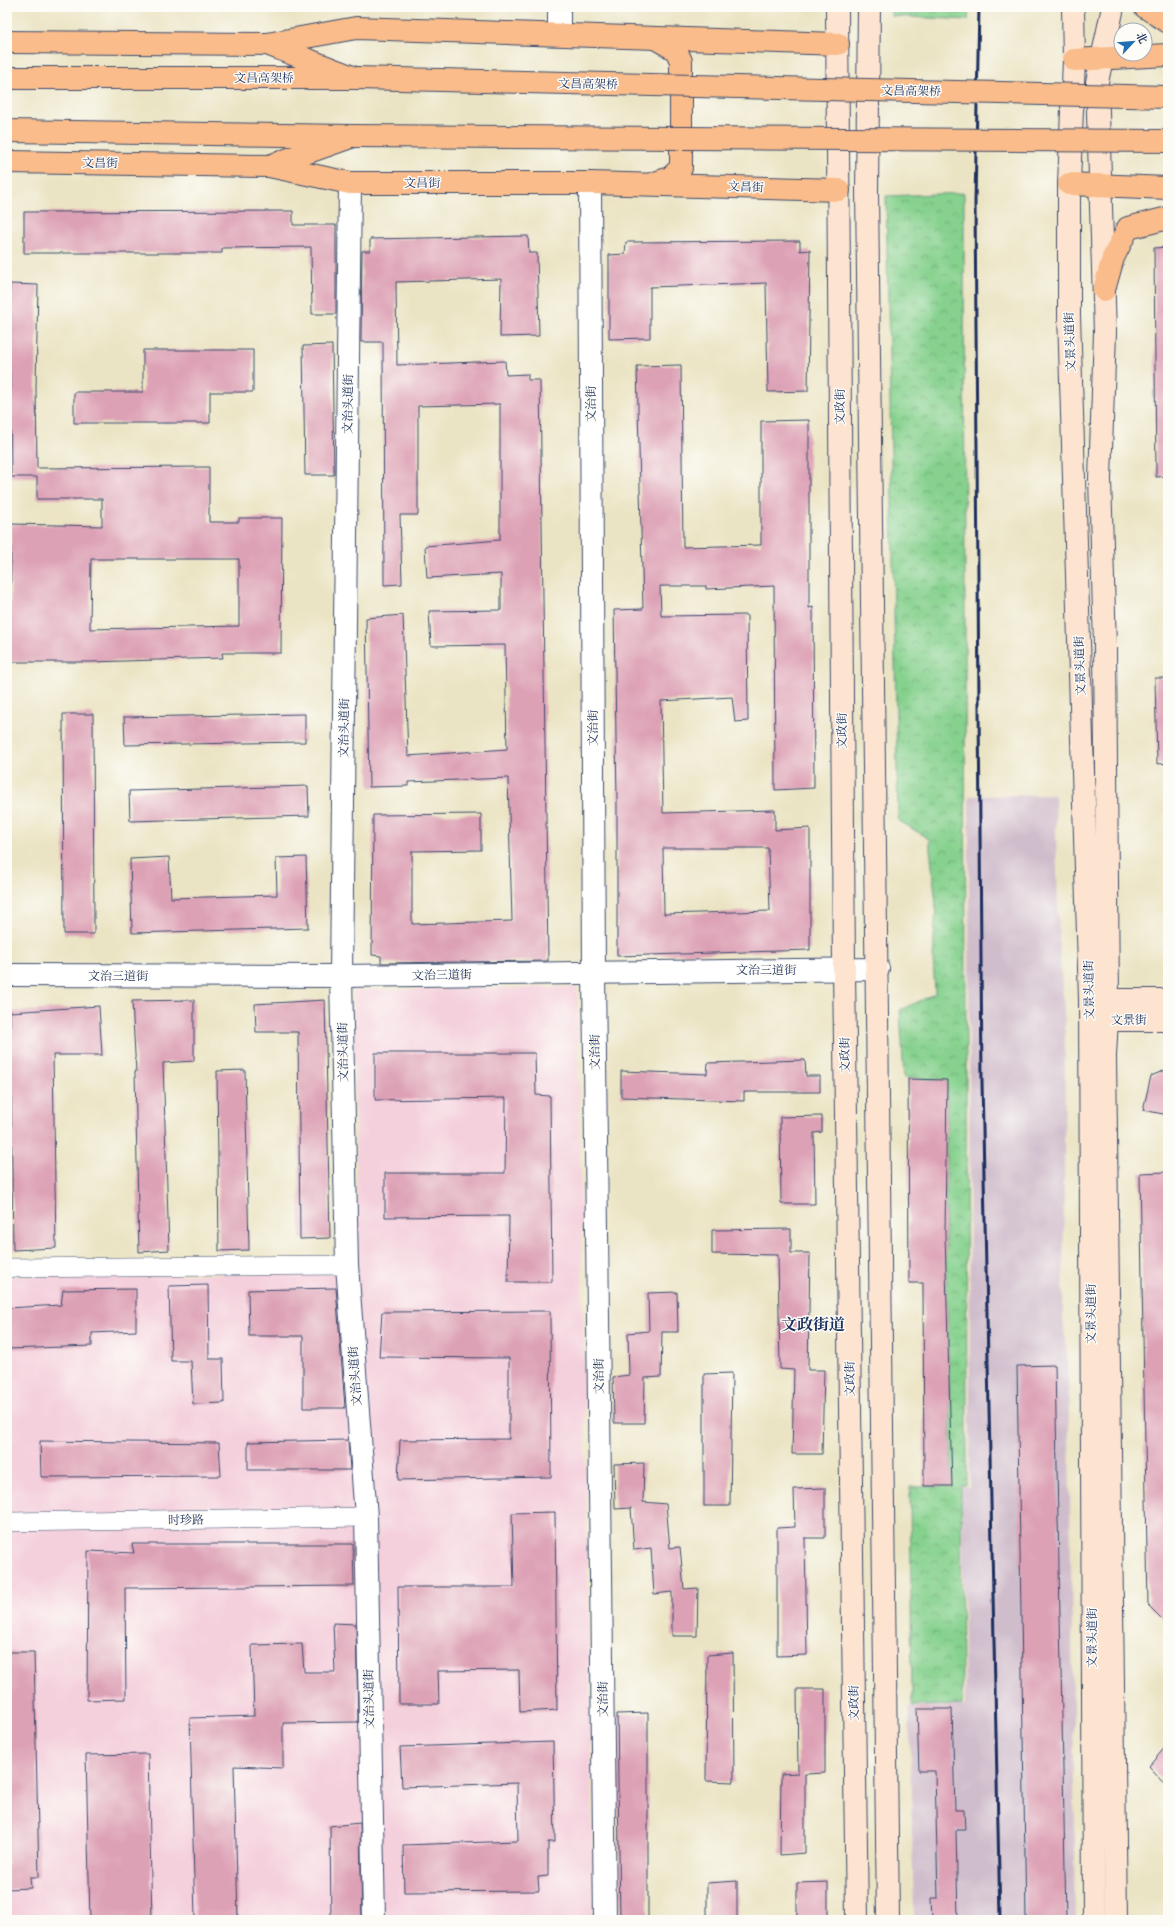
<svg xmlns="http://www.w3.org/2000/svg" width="1175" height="1927" font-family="Alegreya,'Noto Serif SC',serif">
<defs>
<pattern id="park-crowns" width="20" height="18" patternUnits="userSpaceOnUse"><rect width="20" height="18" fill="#86d18e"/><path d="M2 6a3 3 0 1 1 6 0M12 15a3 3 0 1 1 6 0" fill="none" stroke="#6daa77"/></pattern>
</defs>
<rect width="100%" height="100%" fill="#fdfcf7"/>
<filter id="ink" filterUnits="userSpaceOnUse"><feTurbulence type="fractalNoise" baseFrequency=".025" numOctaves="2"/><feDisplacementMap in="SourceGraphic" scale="8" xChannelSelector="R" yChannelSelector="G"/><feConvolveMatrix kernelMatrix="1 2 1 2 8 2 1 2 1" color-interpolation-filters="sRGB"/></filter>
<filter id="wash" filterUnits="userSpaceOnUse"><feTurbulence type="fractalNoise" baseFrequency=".012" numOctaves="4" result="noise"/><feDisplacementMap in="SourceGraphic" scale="16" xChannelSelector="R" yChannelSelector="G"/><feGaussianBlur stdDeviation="0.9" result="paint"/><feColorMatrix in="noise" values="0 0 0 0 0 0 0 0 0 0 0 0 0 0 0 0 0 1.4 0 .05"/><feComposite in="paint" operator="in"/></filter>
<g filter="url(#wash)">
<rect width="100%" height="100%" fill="#ebe4c4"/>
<polygon fill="#f4cfdc" points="577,987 594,1920 7,1920 7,1276 358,1273 353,990"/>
<polygon fill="#d0bdcc" points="1055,795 1059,945 1065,1024 1063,1319 1068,1362 1076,1920 914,1920 909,1707 965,1706 962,1487 970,1487 969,796"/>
<g fill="url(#park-crowns)" stroke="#508076">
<polygon points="891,7 969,7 968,20 891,16"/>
<polygon points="964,193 967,1485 961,1486 962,1705 912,1706 910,1487 952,1486 945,1233 947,1080 904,1078 900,1010 935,994 933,958 936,904 929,839 898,820 886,196"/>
</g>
<g id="blocks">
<g fill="#dda1b5" fill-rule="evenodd">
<polygon points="293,211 293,225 336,225 336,314 312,314 311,247 222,248 222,253 24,253 24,212"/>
<polygon points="528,236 529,253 537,253 539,336 500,337 501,279 396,282 397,365 505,361 506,375 528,374 528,380 540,380 548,961 381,963 381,956 372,955 373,815 481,814 481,850 412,851 412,924 512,921 508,778 408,782 408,786 369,787 366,618 403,615 408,756 507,749 505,645 431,646 429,611 501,610 501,574 427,578 425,546 500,540 500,404 418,406 418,515 400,515 402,584 384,585 383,342 361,342 362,251 370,251 370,239"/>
<polygon points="800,241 800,251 810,250 808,391 768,392 766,283 650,287 650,338 609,339 609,255 625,254 626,242"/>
<polygon points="1168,247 1168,476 1156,477 1154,248"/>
<path d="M10,284L38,285L36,386L37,468L209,467V522H239V518H282L281,653H222L223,658L91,662H10L11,524L102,526V499H37V477H11L10,372H8ZM91,559H239V626L90,629Z"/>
<polygon points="332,345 334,475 305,475 303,346"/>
<polygon points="143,350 253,350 253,392 210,392 210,423 74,423 74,392 143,392"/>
<path d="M681,365L683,547L761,545V421L809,420V608L813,607L814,788L775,790L774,586L706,589V586H660L661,616L747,615L748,721L735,722L732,697L661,701L663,813L775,810V830L810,828V950L617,956V800L614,610L643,609L637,366ZM663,848H768L770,911L664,914Z"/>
<polygon points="1155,678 1168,678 1168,763 1157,764"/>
<polygon points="63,714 93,714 94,934 64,934"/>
<polygon points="305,714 305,742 125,745 124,717"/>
<polygon points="308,786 309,816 130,821 129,791"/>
<polygon points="169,857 171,898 277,895 276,858 306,857 308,928 132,933 130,859"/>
<polygon points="194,1000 194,1061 163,1063 169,1250 139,1252 135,1072 136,1072 132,1001"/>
<polygon points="325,1000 330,1238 300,1239 298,1032 256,1032 255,1004"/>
<polygon points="99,1006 102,1055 53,1055 56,1248 13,1250 10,1012"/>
<polygon points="375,1053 535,1053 536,1095 550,1096 552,1282 508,1282 509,1216 385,1217 385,1173 505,1173 506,1098 375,1100"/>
<polygon points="805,1060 806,1076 820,1076 820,1092 744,1092 744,1101 621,1097 621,1071 707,1074 708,1063"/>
<polygon points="1168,1069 1168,1115 1143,1110 1151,1076"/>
<polygon points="245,1070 249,1250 219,1251 217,1071"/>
<polygon points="908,1079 947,1080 945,1233 952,1486 924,1486 923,1283 909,1283"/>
<polygon points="822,1116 822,1132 814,1133 815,1204 781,1204 780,1117"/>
<polygon points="1168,1172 1168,1625 1148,1605 1140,1173"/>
<polygon points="791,1229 791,1253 810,1253 808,1370 824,1370 822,1454 792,1454 794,1370 780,1369 778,1255 712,1254 712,1230"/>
<polygon points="208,1285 209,1359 223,1359 224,1403 193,1404 191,1361 171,1361 169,1286"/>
<polygon points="336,1288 345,1408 303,1408 303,1336 249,1336 248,1290"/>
<polygon points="136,1289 136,1331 92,1333 92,1346 7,1349 7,1308 61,1305 63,1290"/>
<polygon points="677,1292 678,1332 662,1332 661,1377 645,1378 644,1423 614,1423 613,1377 629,1375 628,1333 649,1331 648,1293"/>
<polygon points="550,1311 551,1477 398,1480 400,1440 509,1439 509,1358 379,1357 382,1312"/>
<polygon points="1055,1365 1066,1920 1026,1920 1017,1366"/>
<polygon points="732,1373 730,1506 704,1506 704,1374"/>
<polygon points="348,1440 350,1470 248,1470 248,1442"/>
<polygon points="40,1441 219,1443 221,1476 41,1477"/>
<polygon points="644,1463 643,1502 666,1504 670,1548 680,1547 684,1589 698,1588 697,1636 672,1636 672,1592 654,1594 651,1548 634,1550 631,1508 615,1509 614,1464"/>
<polygon points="825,1488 825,1538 805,1538 807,1655 777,1656 777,1528 795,1527 794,1489"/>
<polygon points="555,1512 557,1710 520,1712 519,1670 438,1671 439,1704 399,1704 398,1587 514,1587 512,1513"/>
<polygon points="132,1544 353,1544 354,1586 125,1588 126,1699 87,1700 88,1551 134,1553"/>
<polygon points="333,1623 356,1624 358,1722 283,1723 283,1768 234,1766 238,1920 195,1920 190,1718 254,1716 252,1645 302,1644 304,1672 335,1672"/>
<polygon points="7,1652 34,1652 39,1877 30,1877 31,1888 7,1889"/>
<polygon points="733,1653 734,1782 706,1781 707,1655"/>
<polygon points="797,1689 825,1689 825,1773 805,1774 805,1853 780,1855 781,1774 798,1773"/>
<polygon points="917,1709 952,1709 955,1810 964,1810 965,1830 956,1830 958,1920 932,1920 931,1898 938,1898 935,1771 919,1771"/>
<polygon points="648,1713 648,1920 620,1920 617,1714"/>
<polygon points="553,1742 555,1842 548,1842 548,1876 538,1877 539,1891 404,1892 403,1845 518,1841 517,1783 402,1787 400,1747"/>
<polygon points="1168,1744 1168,1787 1149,1766"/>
<polygon points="148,1754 152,1920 90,1920 86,1755"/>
<polygon points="360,1823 362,1920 331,1920 330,1826"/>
<polygon points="737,1881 737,1920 707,1920 707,1883"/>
<polygon points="828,1882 828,1920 797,1920 797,1883"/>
</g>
</g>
</g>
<g filter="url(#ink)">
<use href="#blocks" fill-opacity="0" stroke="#3a4a6d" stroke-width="1"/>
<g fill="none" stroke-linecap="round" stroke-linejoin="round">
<defs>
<g id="minor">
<polyline points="7,1268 347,1265"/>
<polyline points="7,1522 366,1517"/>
</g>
<g id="tertiary">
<polyline points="559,7 559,34"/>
<polyline points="350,183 341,976 347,1265 366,1517 374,1920"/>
<polyline points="590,183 594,972 605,1920"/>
<polyline points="7,975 341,976 878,969"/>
</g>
<g id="secondary">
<polyline points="837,7 844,970 857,1920"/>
<polyline points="869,7 867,191 888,1920"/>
<polyline points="1073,7 1074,60 1069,184 1069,315 1090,1000 1094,1920"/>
<polyline points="1113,7 1097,82 1105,332 1100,479 1105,646 1108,1000 1105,1056 1116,1920"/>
<polyline points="1093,1000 1168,1000"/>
<polyline points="1094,1020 1168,1020"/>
</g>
<g id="primary">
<polyline points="1145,7 1168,22"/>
<polyline points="7,42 267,44 355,78"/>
<polyline points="267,44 356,28 838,44"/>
<polyline points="1074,60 1168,55"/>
<polyline points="7,162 269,166 350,183 590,183 839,190"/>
<polyline points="269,166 351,137"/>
<polyline points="652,184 670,178 681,168 681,61 676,50 655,38"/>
<polyline points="1069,184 1168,188"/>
<polyline points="1104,290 1113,258 1128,228 1168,218"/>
</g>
<g id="trunk">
<polyline points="7,78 356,78"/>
<polyline points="7,131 352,136"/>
</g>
</defs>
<use href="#minor" stroke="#3a4a6d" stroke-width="20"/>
<use href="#tertiary" stroke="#3a4a6d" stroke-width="24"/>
<use href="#secondary" stroke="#3a4a6d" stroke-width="24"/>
<use href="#primary" stroke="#3a4a6d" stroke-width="24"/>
<use href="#trunk" stroke="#3a4a6d" stroke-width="24"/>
<use href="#minor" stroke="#fff" stroke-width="19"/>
<use href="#tertiary" stroke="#fff" stroke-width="22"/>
<use href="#secondary" stroke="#fde4d0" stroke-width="22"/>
<use href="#primary" stroke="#f9bc8a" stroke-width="22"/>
<use href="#trunk" stroke="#f9bc8a" stroke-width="22"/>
<polyline stroke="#1b2f5e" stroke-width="3" points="979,7 975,201 982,1082 1000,1920"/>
<defs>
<g id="trunk-bridge">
<polyline points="356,78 1168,97"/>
<polyline points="352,136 1168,141"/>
</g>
</defs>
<use href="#trunk-bridge" stroke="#3a4a6d" stroke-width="24" stroke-linecap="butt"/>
<use href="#trunk-bridge" stroke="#f9bc8a" stroke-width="22"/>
</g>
</g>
<g text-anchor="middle" stroke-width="3" stroke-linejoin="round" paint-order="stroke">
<g font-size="12" fill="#1b2f5e" stroke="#fdfcf7">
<text x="264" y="82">文昌高架桥</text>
<text transform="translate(588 84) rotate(1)" y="4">文昌高架桥</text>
<text transform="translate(911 91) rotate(1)" y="4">文昌高架桥</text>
<text transform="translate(100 163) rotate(1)" y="4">文昌街</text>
<text x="422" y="187">文昌街</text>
<text transform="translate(746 187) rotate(2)" y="4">文昌街</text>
<text transform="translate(1070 342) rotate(-92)" y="4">文景头道街</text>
<text transform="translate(348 404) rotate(-89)" y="4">文治头道街</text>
<text transform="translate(591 404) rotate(-90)" y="4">文治街</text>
<text transform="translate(840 407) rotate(-90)" y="4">文政街</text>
<text transform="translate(1080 666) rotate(-92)" y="4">文景头道街</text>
<text transform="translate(344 728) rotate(-89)" y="4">文治头道街</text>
<text transform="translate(593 728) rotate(-90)" y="4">文治街</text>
<text transform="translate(842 731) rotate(-90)" y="4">文政街</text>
<text x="766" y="974">文治三道街</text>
<text transform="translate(442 975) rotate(-1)" y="4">文治三道街</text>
<text x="118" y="980">文治三道街</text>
<text transform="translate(1089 990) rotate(-91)" y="4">文景头道街</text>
<text transform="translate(1129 1020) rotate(-1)" y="4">文景街</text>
<text transform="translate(343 1052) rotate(-91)" y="4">文治头道街</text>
<text transform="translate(595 1052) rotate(-91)" y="4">文治街</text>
<text transform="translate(845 1055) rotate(-91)" y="4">文政街</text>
<text transform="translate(1091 1314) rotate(-90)" y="4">文景头道街</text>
<text transform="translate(355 1376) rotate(-94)" y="4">文治头道街</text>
<text transform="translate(599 1376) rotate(-91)" y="4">文治街</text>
<text transform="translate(850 1379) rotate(-91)" y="4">文政街</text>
<text transform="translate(186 1520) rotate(-1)" y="4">时珍路</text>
<text transform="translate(1092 1638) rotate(-90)" y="4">文景头道街</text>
<text transform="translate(369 1699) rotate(-91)" y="4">文治头道街</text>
<text transform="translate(603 1699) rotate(-91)" y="4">文治街</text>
<text transform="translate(854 1703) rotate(-91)" y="4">文政街</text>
</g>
<g font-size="16" font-weight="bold" fill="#1b2f5e" stroke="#fdfcf7">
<text x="813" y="1330">文政街道</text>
</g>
</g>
<rect width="1175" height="1927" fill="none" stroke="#fdfcf7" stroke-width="24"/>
<g transform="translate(1133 42) rotate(64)"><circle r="19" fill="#fdfcf7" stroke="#a3aaba"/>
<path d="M0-3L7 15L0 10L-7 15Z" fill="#1f6fb2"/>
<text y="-6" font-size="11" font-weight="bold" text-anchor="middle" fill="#1b2f5e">北</text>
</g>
</svg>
